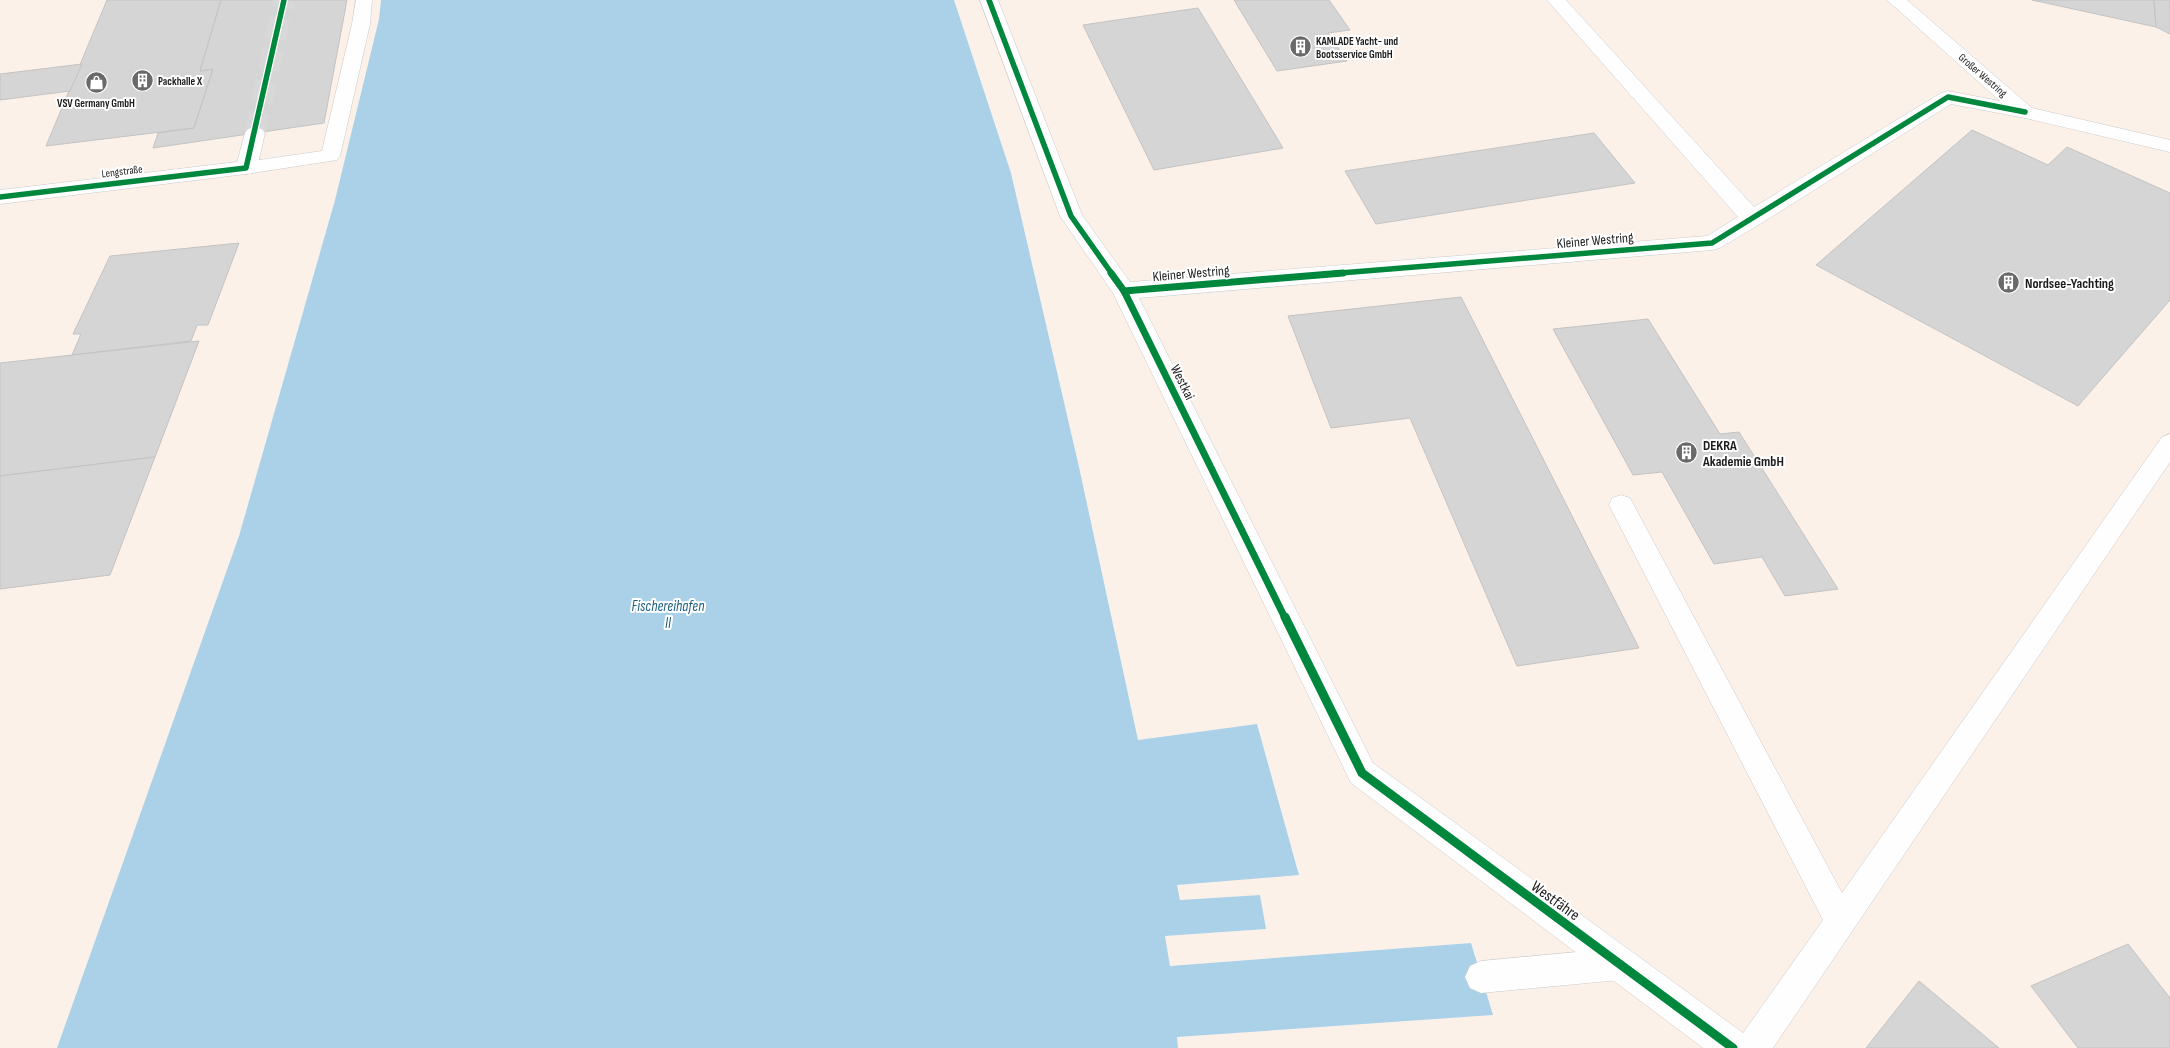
<svg xmlns="http://www.w3.org/2000/svg" width="2170" height="1048" font-family="'Sofia Sans Condensed',sans-serif">
<rect width="100%" height="100%" fill="#f9f9f9"/>
<g fill="#fcf1e8">
<polygon points="0,0 381,0 379,19 335,200 239,536 57,1048 0,1048"/>
<polygon points="954,0 2170,0 2170,1048 1178,1048 1177,1037 1492,1015 1471,943 1170,966 1165,936 1265,929 1260,895 1180,900 1177,885 1299,874 1257,724 1138,740 1079,467 1011,173"/>
</g>
<polygon fill="#abd1e8" points="381,0 954,0 1011,173 1079,467 1138,740 1257,724 1299,875 1177,885 1180,900 1260,895 1266,929 1165,936 1170,966 1471,943 1493,1015 1177,1037 1178,1048 57,1048 239,536 335,200 379,19"/>
<g fill="#d6d5d6" stroke="#c3c3c3">
<polygon points="107,0 221,0 200,71 213,69 194,128 46,146"/>
<polygon points="221,0 347,0 324,123 153,148 158,133 194,128 213,69 200,71"/>
<polygon points="1234,0 1329,0 1350,30 1328,33 1347,61 1277,71"/>
<polygon points="2032,0 2154,0 2156,27"/>
<polygon points="2154,0 2170,0 2170,34 2156,27"/>
<polygon points="1198,8 1283,148 1154,170 1083,25"/>
<polygon points="82,64 70,91 0,100 0,74"/>
<polygon points="1972,130 2048,165 2067,147 2170,193 2170,300 2078,406 1816,265"/>
<polygon points="1594,133 1635,183 1376,224 1345,171"/>
<polygon points="239,243 208,325 197,325 191,341 72,355 81,334 73,334 110,256"/>
<polygon points="1461,297 1639,648 1517,666 1410,418 1331,428 1288,316"/>
<polygon points="1648,319 1720,434 1739,432 1838,589 1785,596 1762,557 1714,564 1662,472 1633,475 1553,329"/>
<polygon points="199,341 155,457 0,476 0,363"/>
<polygon points="155,457 110,575 0,589 0,476"/>
<polygon points="2128,944 2170,998 2170,1048 2078,1048 2031,986"/>
<polygon points="1919,981 1999,1048 1866,1048"/>
</g>
<g fill="none" stroke-linecap="round" stroke-linejoin="round">
<polyline stroke="#d8d8d8" stroke-width="21" stroke-dasharray="21 11" stroke-linecap="butt" points="255,133 284,0"/>
<defs>
<g id="service">
<polygon points="356,0 372,0 370,24 340,156 337,160 246,174 239,172 236,168 239,164 246,162 322,151 352,24"/>
<polygon points="2170,434 2170,462 1773,1048 1736,1048 1741,1036 1823,920 1609,505 1612,498 1621,495 1630,498 1842,893 2162,437"/>
<polygon points="1620,948 1631,953 1636,964 1631,975 1620,980 1481,993 1470,988 1465,977 1470,966 1481,961"/>
</g>
<g id="minor">
<polygon points="980,0 998,0 1082,215 1130,282 1707,236 1738,217 1547,0 1566,0 1754,207 1941,93 1948,91 2000,101 1887,0 1907,0 2032,108 2170,140 2170,152 2025,118 1951,104 1760,224 1720,248 1712,250 1139,298 1373,763 1746,1035 1751,1048 1703,1048 1351,783 1113,293 1060,216"/>
<polygon points="255,127 262,129 265,133 257,168 254,173 0,204 0,190 237,162 245,133 248,129"/>
</g>
</defs>
<use href="#service" stroke="#cacacb" stroke-width="1"/>
<use href="#minor" stroke="#cacacb" stroke-width="1"/>
<use href="#service" fill="#fefefe" fill-rule="evenodd"/>
<use href="#minor" fill="#fefefe" fill-rule="evenodd"/>
<defs>
<g id="cycleway-far2">
<polyline points="989,0 1071,216 1112,274"/>
<polyline points="0,197 246,168 284,0"/>
<polyline points="1328,274 1712,243 1948,97 2025,112"/>
</g>
<g id="cycleway-far1">
<polyline points="1111,273 1124,291 1285,618"/>
<polyline points="1124,291 1343,273"/>
</g>
<polyline id="cycleway" points="1285,617 1362,773 1733,1048"/>
</defs>
<use href="#cycleway-far2" stroke="#fff" stroke-width="8"/>
<use href="#cycleway-far1" stroke="#fff" stroke-width="10"/>
<use href="#cycleway" stroke="#fff" stroke-width="12"/>
<use href="#cycleway-far2" stroke="#00873e" stroke-width="5.5"/>
<use href="#cycleway-far1" stroke="#00873e" stroke-width="7"/>
<use href="#cycleway" stroke="#00873e" stroke-width="9"/>
</g>
<defs>
<symbol id="building-disc" viewBox="-11 -11 22 22"><circle r="9.5" fill="#696969" stroke="#fff"/><path d="M-4-6H4V6H1V3H-1V6H-4ZM-2.5-4.3h1.7v1.8h-1.7ZM.8-4.3h1.7v1.8H.8ZM-2.5-1h1.7V.8h-1.7ZM.8-1h1.7V.8H.8Z" fill="#fff"/></symbol>
<symbol id="shop-disc" viewBox="-11 -11 22 22"><circle r="9.5" fill="#696969" stroke="#fff"/><path d="M-5-2.5h2.3a2.7 3.5 0 0 1 5.4 0H5L5.5 6h-11ZM-1.5-2.5h3a1.5 2.3 0 0 0-3 0Z" fill="#fff"/></symbol>
</defs>
<g fill-rule="evenodd">
<use href="#building-disc" x="1288" y="34" width="25" height="25"/>
<use href="#building-disc" x="130" y="68" width="25" height="25"/>
<use href="#shop-disc" x="84" y="70" width="25" height="25"/>
<use href="#building-disc" x="1996" y="270" width="25" height="25"/>
<use href="#building-disc" x="1674" y="440" width="25" height="25"/>
</g>
<g text-anchor="middle" stroke-width="4" stroke-linejoin="round" paint-order="stroke">
<g font-size="11" font-weight="bold" fill="#1c1c1c" stroke="#fff" text-anchor="start">
<text x="1316" y="45">KAMLADE Yacht- und<tspan x="1316" dy="13">Bootsservice GmbH</tspan></text>
<text x="158" y="85">Packhalle X</text>
<text x="96" y="107" text-anchor="middle">VSV Germany GmbH</text>
</g>
<g font-size="11" fill="#1c1c1c" stroke="#fff">
<text transform="translate(1983 75) rotate(41)" y="4">Großer Westring</text>
<text transform="translate(122 171) rotate(-7)" y="4">Lengstraße</text>
</g>
<g font-size="14" fill="#1c1c1c" stroke="#fff">
<text transform="translate(1595 240) rotate(-5)" y="5">Kleiner Westring</text>
<text transform="translate(1191 273) rotate(-5)" y="5">Kleiner Westring</text>
<text transform="translate(1183 382) rotate(64)" y="5">Westkai</text>
</g>
<g font-size="14" font-weight="bold" fill="#1c1c1c" stroke="#fff" text-anchor="start">
<text x="2025" y="288">Nordsee-Yachting</text>
<text x="1703" y="450">DEKRA<tspan x="1703" dy="16">Akademie GmbH</tspan></text>
</g>
<g font-size="15" font-style="italic" fill="#1d5e7f" stroke="#fff">
<text x="668" y="611">Fischereihafen<tspan x="668" dy="17">II</tspan></text>
</g>
<g font-size="16" fill="#1c1c1c" stroke="#fff">
<text transform="translate(1556 900) rotate(36)" y="6">Westfähre</text>
</g>
</g>
</svg>
